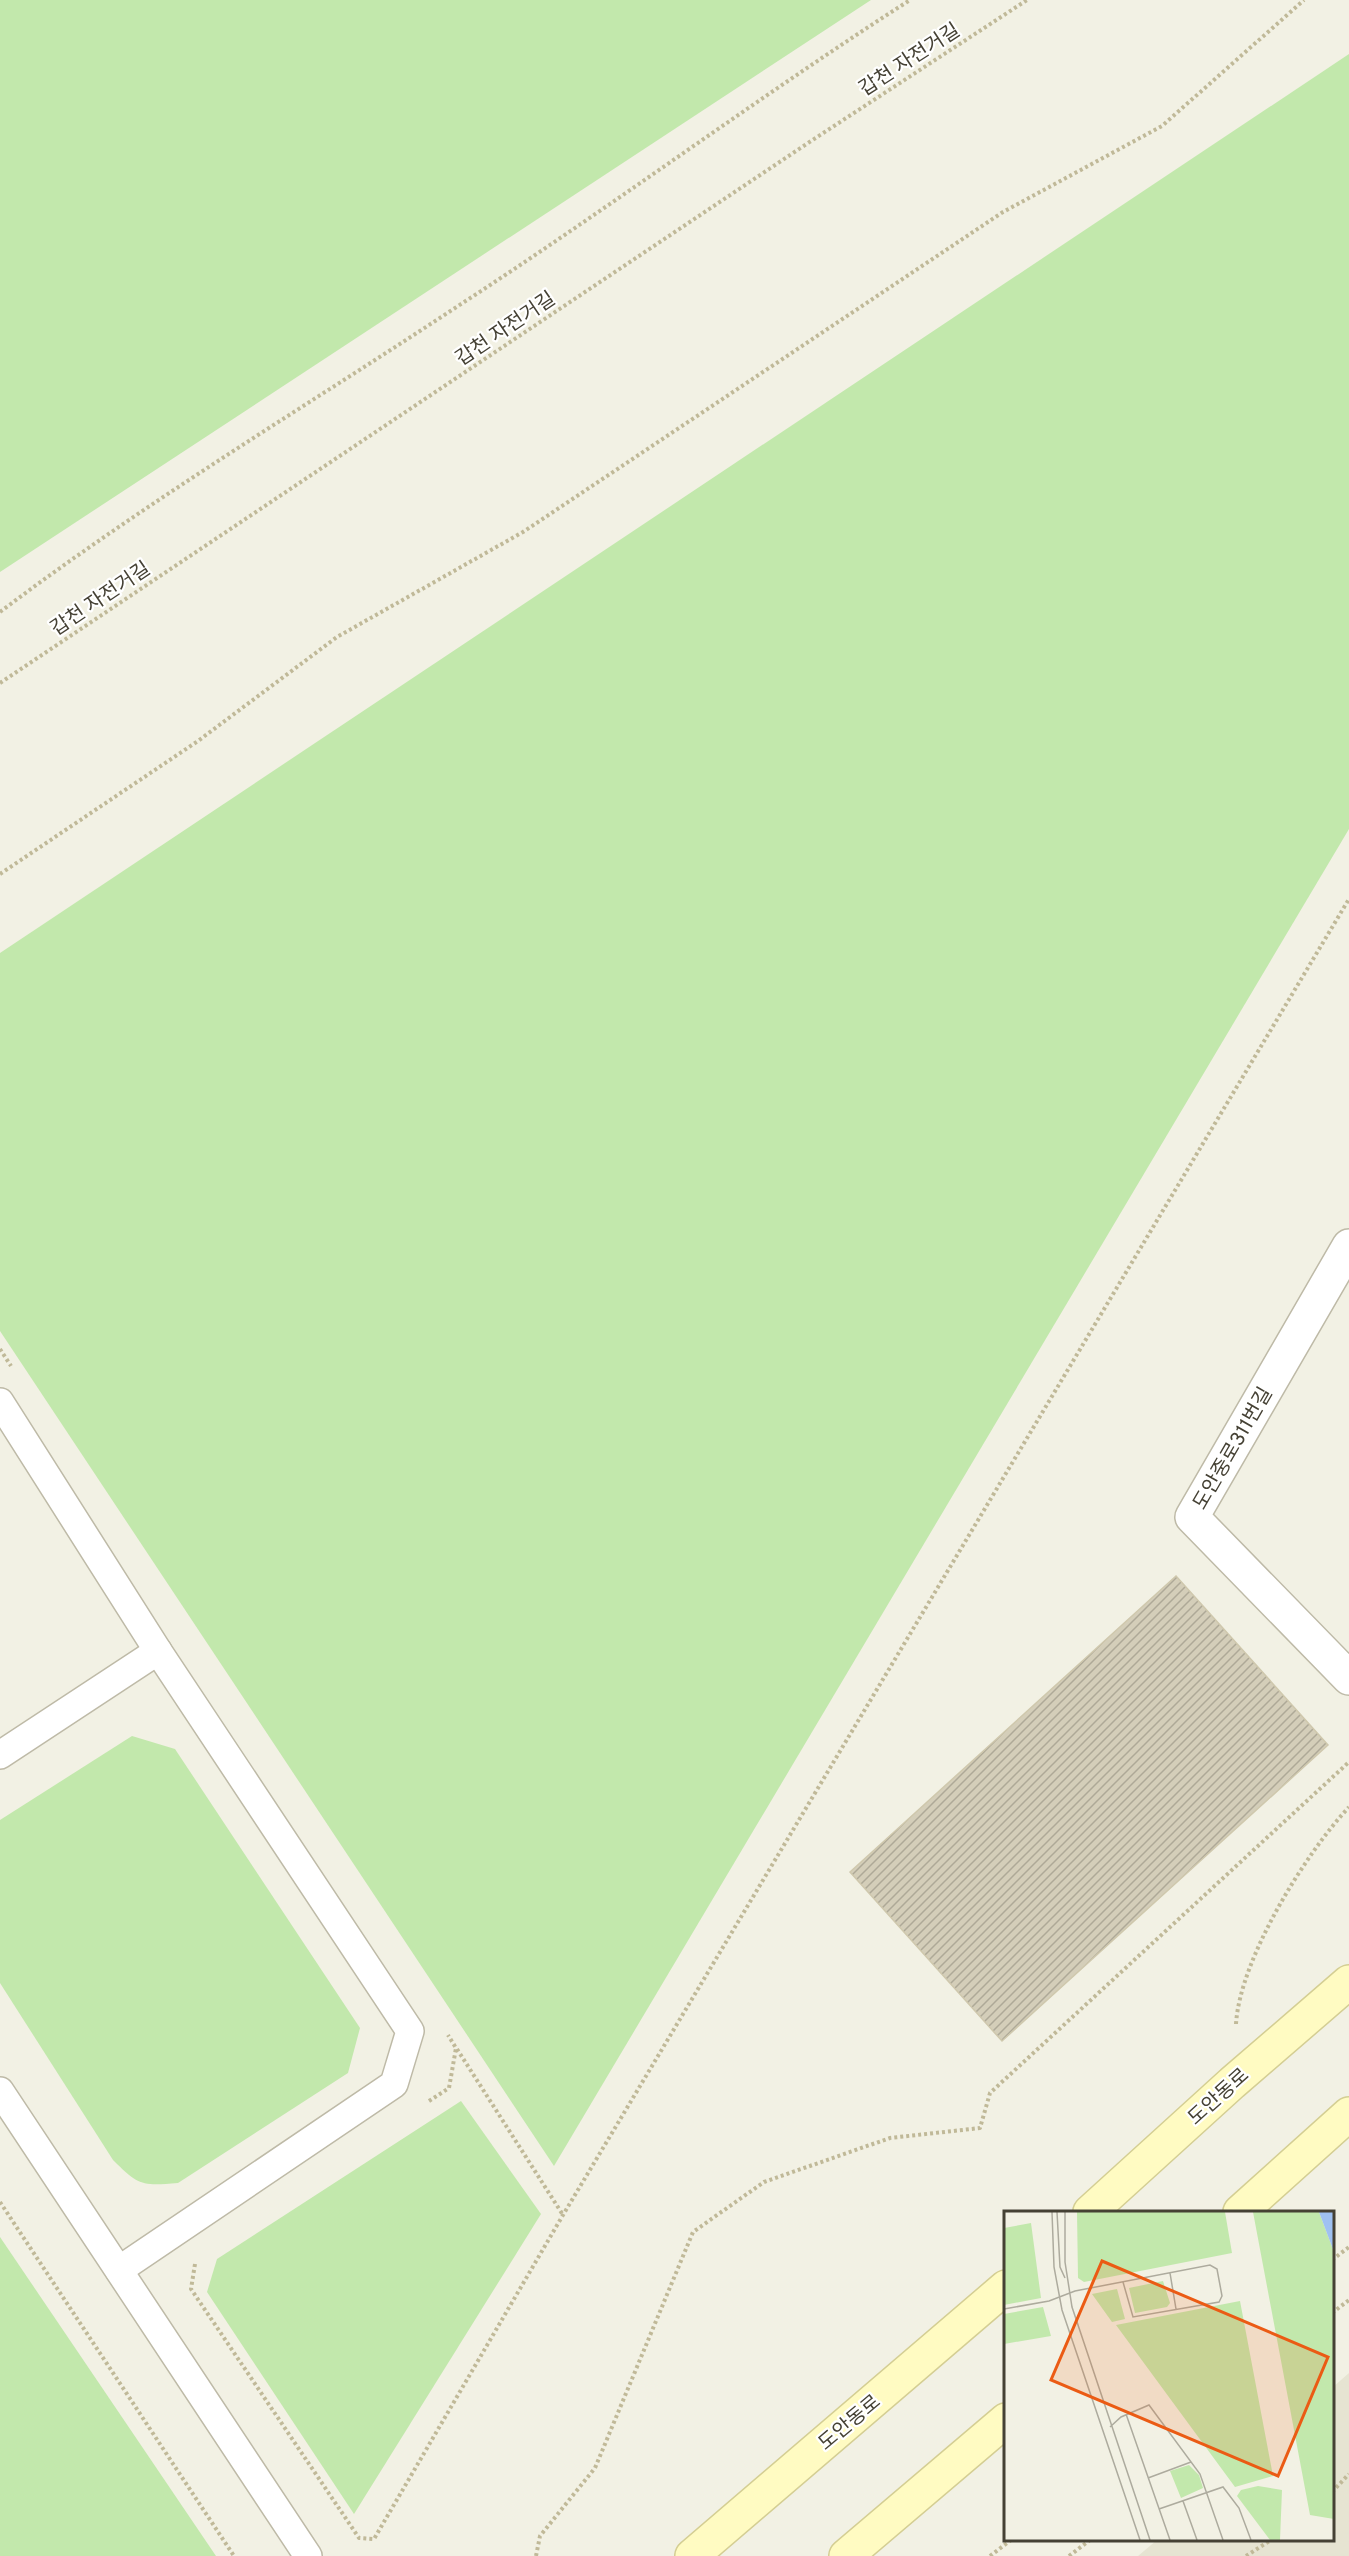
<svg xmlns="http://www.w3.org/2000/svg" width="1349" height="2556" font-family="Overpass,'Noto Sans KR',sans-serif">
<defs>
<pattern id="building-hatch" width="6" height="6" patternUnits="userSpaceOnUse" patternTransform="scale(1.5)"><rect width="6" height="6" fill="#d4ceb9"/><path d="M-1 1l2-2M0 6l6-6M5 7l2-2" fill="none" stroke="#aea997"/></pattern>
</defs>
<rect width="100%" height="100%" fill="#f2f1e4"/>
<polygon fill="#e6e4d2" points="1349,2373 1349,2556 1138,2556 1157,2540 1332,2540 1333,2387"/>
<g fill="#c2e8ac">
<polygon points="0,0 871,0 0,572"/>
<polygon points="1349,54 1349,829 554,2166 0,1331 0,953"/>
<path d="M132,1736L175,1749L360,2028L348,2073L178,2183C142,2186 139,2186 113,2160L0,1983V1820Z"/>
<polygon points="461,2101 541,2214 354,2514 207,2292 217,2259"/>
<polygon points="0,2237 216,2556 0,2556"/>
</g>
<polygon fill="url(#building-hatch)" stroke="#cfc8ad" stroke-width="1.5" points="1176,1576 1328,1745 1002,2041 850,1872"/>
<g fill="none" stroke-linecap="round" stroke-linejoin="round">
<defs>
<g id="service">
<polyline points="0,1402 158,1651 410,2031 394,2084 119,2270"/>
<polyline points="0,1755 158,1651"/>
<polyline points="0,2091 308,2556"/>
</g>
<polyline id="minor" points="1349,1246 1192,1517 1349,1678"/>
<g id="secondary">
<polyline points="1090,2212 1232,2083 1349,1982"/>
<polyline points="1240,2212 1349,2114"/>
<polyline points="692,2556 1006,2287"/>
<polyline points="846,2556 1006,2420"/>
</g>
</defs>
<use href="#service" stroke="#bebaa7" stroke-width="30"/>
<use href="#minor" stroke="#bebaa7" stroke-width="36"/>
<use href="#secondary" stroke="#d4ce93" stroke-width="36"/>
<g stroke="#c0b998" stroke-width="4" stroke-dasharray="3 3" stroke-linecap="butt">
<path d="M0,612C147,501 305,407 458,306C611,207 757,98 910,0"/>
<polyline points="0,683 811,141 1027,0"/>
<polyline points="0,874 198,741 337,637 523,532 1003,212 1162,126 1304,0"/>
<polyline points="0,1349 11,1366"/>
<path d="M1236,2024C1240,1959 1305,1854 1349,1807"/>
<polyline points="457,2049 563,2215"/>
<polyline points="429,2101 449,2088 456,2048 448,2035"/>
<polyline points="0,2202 234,2556"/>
<polyline points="1332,2260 1349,2247"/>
<polyline points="195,2264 191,2289 359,2538 374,2539 563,2215 1349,899"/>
<polyline points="1332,2313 1349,2300"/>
<polyline points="1332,2492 1349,2474"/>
<polyline points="536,2556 540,2536 595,2468 693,2232 764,2182 890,2138 980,2128 990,2093 1349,1762"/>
<polyline points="990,2556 1011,2540"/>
<polyline points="1069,2556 1090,2540"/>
<polyline points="1246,2556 1271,2540"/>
</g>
<use href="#service" stroke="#fff" stroke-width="27"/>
<use href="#minor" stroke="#fff" stroke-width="33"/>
<use href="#secondary" stroke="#fffbc2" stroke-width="33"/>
</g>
<g text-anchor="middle" stroke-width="4.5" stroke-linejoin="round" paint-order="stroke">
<g font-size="20" fill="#454134" stroke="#fff">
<text transform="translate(909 59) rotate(-33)" y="7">갑천 자전거길</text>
<text transform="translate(505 328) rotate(-34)" y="7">갑천 자전거길</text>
<text transform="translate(100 598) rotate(-34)" y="7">갑천 자전거길</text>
<text transform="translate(1232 1448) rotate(-60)" y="7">도안중로311번길</text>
<text transform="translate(1218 2096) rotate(-42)" y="7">도안동로</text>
<text transform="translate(849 2422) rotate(-40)" y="7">도안동로</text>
</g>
</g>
<g transform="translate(1004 2211)">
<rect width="330" height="330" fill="#f2f1e4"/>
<path d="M73,1H221L228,42L80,71L74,67ZM249,1H315L330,41V308L306,304ZM27,12L37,87L0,94V17ZM159,70L166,92L163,96L131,102L125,77ZM113,78L121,108L108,111L88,83ZM236,90L269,265L231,276L112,114ZM254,275L278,279L276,329H266L233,285L237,279Z" fill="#c2e8ac"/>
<path d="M39,96L47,125L0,133V103ZM185,254L195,264L199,277L177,287L166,260Z" fill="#c2e8ac"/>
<path d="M315,1H330V41Z" fill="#9fc1f1"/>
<path fill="none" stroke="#adab9e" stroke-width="1.5" d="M48,1L50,56L58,99L136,329M53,1L56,56L61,67M61,1V51L68,96L146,329M166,62L172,98M0,98L45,90L71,80L206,54L213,58L218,85L215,91L129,106L119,71M122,203L166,329M106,216L117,206L145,194L196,263L219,329M144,267L187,251M179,290L193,329M155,298L219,276L235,297L247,329"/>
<path fill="#eb5b14" fill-opacity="0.15" stroke="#eb5b14" stroke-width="3" d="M98,50L324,146L274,265L47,169Z"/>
<rect width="330" height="330" fill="none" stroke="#454134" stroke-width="3"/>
</g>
</svg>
